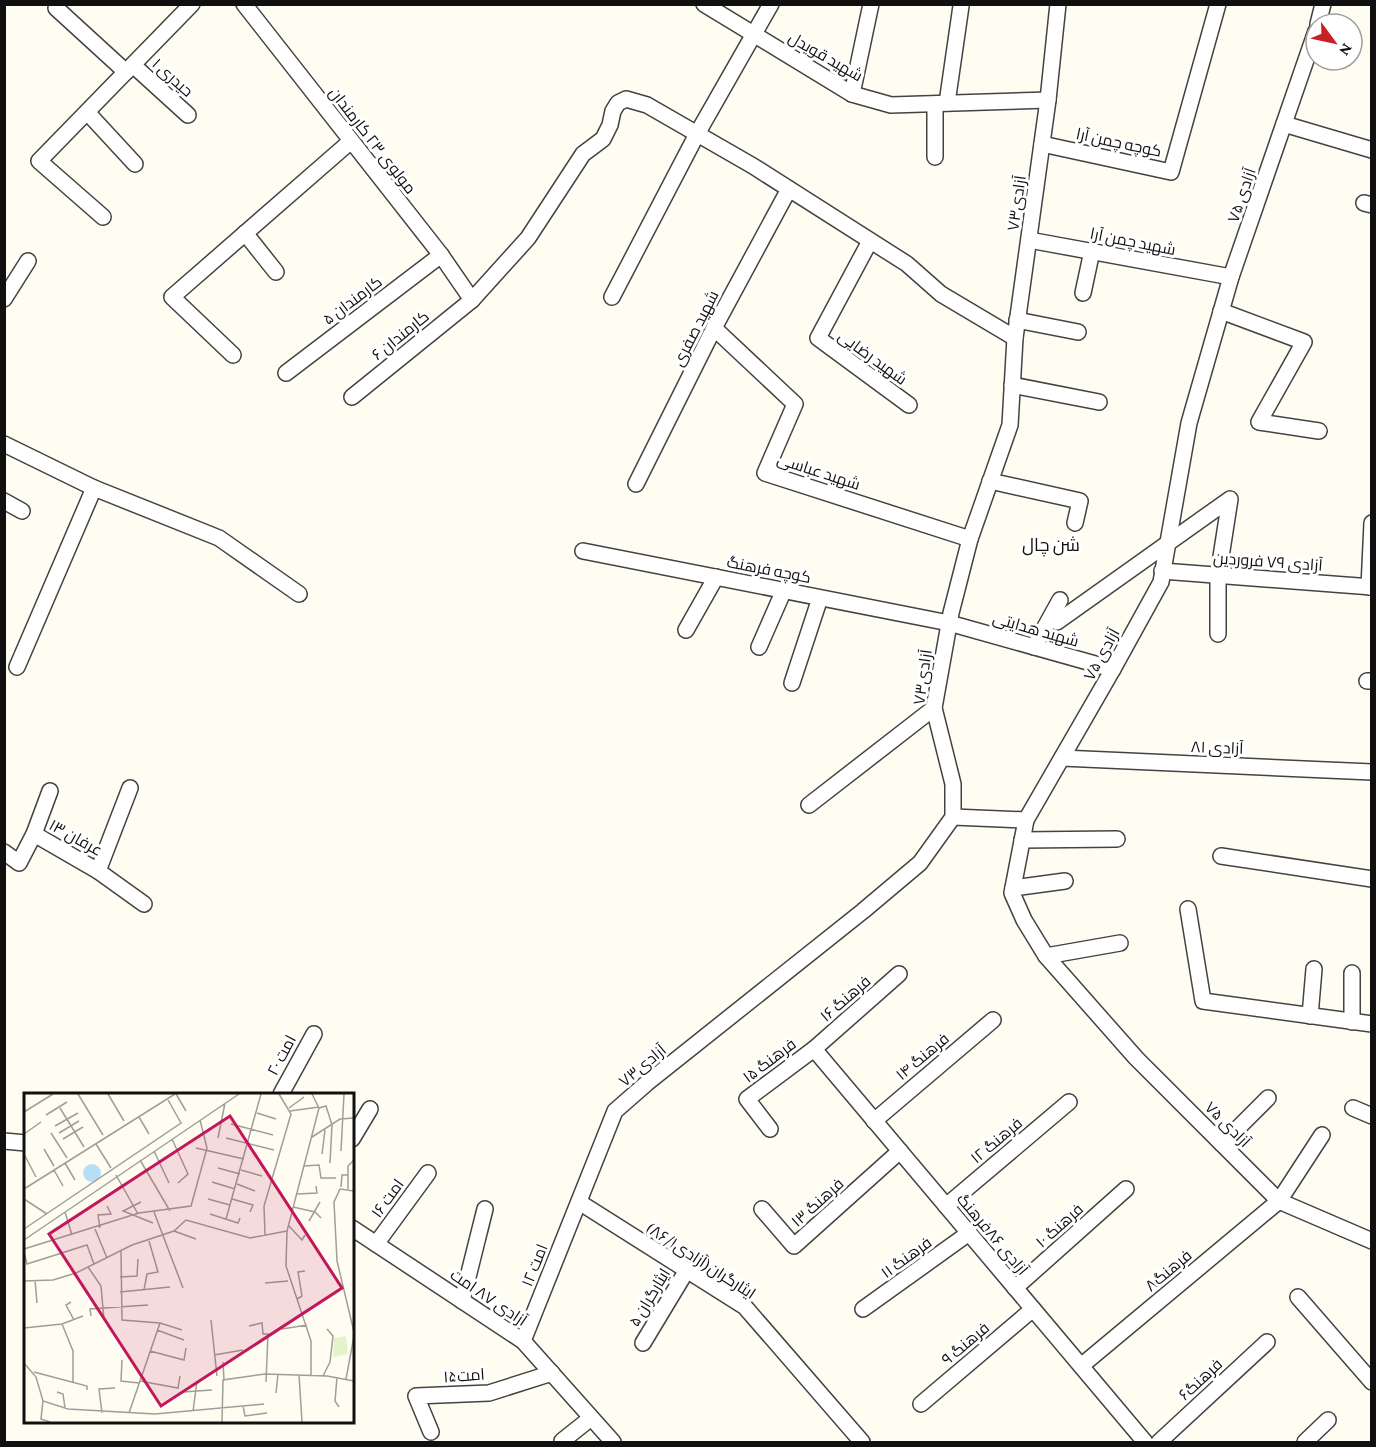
<svg xmlns="http://www.w3.org/2000/svg" width="1376" height="1447" font-family="'Crimson Pro',Cairo,serif">
<rect width="100%" height="100%" fill="#fffdf2"/>
<g fill="none" stroke-linecap="round" stroke-linejoin="round">
<defs>
<g id="street">
<polyline points="244,4 441,255 472,300"/>
<polyline points="704,4 852,94 891,105 1048,100"/>
<polyline points="56,8 126,72"/>
<polyline points="1318,24 1323,4"/>
<polyline points="1316,31 1231,277 1189,423 1161,582 1113,669 1026,820 1012,893 1024,920 1046,956 1136,1058 1279,1201 1372,1241"/>
<polyline points="133,65 188,115"/>
<polyline points="852,94 871,4"/>
<polyline points="947,103 961,6"/>
<polyline points="87,112 135,164"/>
<polyline points="1284,124 1372,150"/>
<polyline points="1042,144 1171,172 1218,4"/>
<polyline points="935,157 935,104"/>
<polyline points="1364,203 1372,205"/>
<polyline points="103,217 39,161 192,4"/>
<polyline points="245,233 276,272"/>
<polyline points="1029,240 1231,277"/>
<polyline points="870,241 818,338 909,405"/>
<polyline points="1083,293 1092,251"/>
<polyline points="612,297 697,134 771,4"/>
<polyline points="4,299 28,261"/>
<polyline points="1221,311 1304,342 1259,422 1319,431"/>
<polyline points="1017,320 1078,332"/>
<polyline points="714,328 795,404 765,473 970,539"/>
<polyline points="233,355 172,297 351,141"/>
<polyline points="286,373 441,255"/>
<polyline points="1012,385 1099,402"/>
<polyline points="352,397 472,300 528,238 583,154 603,139 610,125 613,111 618,103 626,99 647,105 753,166 907,264 941,294 1015,338"/>
<polyline points="4,444 94,488 219,538 299,594"/>
<polyline points="990,481 1080,501 1075,523"/>
<polyline points="636,484 714,328 789,189"/>
<polyline points="4,501 22,511"/>
<polyline points="583,551 949,623 1113,669"/>
<polyline points="1162,571 1372,587"/>
<polyline points="1369,587 1372,523"/>
<polyline points="1057,622 1230,499 1218,576 1218,634"/>
<polyline points="686,630 716,577"/>
<polyline points="759,647 784,590"/>
<polyline points="1034,647 1060,600"/>
<polyline points="17,667 94,488"/>
<polyline points="1367,681 1372,681"/>
<polyline points="792,683 820,598"/>
<polyline points="1062,758 1372,772"/>
<polyline points="809,805 934,708"/>
<polyline points="953,817 1026,820"/>
<polyline points="34,834 50,791"/>
<polyline points="1022,840 1117,839"/>
<polyline points="4,852 19,863 34,834 98,871 130,788"/>
<polyline points="1221,856 1372,879"/>
<polyline points="98,871 144,904"/>
<polyline points="1013,888 1065,881"/>
<polyline points="1188,909 1203,1001 1372,1024"/>
<polyline points="1046,956 1120,943"/>
<polyline points="1310,1016 1314,969"/>
<polyline points="1352,1022 1352,973"/>
<polyline points="814,1049 1145,1442"/>
<polyline points="281,1094 314,1034"/>
<polyline points="1353,1108 1372,1116"/>
<polyline points="874,1121 993,1020"/>
<polyline points="770,1129 747,1099 814,1049 899,974"/>
<polyline points="352,1139 370,1109"/>
<polyline points="4,1141 26,1143"/>
<polyline points="1222,1144 1268,1098"/>
<polyline points="579,1202 745,1307 862,1442"/>
<polyline points="946,1206 1069,1102"/>
<polyline points="762,1209 794,1246 900,1151"/>
<polyline points="352,1228 523,1341 613,1442"/>
<polyline points="376,1244 428,1173"/>
<polyline points="1015,1288 1126,1189"/>
<polyline points="1298,1297 1372,1382"/>
<polyline points="462,1301 485,1209"/>
<polyline points="863,1309 969,1233"/>
<polyline points="523,1341 615,1111 647,1083 863,911 920,863 953,817 953,784 934,708 951,613 970,539 1010,425 1015,338 1048,100 1058,4"/>
<polyline points="643,1343 687,1270"/>
<polyline points="1081,1366 1279,1201 1322,1135"/>
<polyline points="921,1404 1033,1309"/>
<polyline points="431,1432 416,1396 489,1393 552,1373"/>
<polyline points="562,1441 591,1418"/>
<polyline points="1159,1442 1267,1342"/>
<polyline points="1305,1442 1328,1420"/>
</g>
</defs>
<use href="#street" stroke="#434343" stroke-width="18"/>
<use href="#street" stroke="#fff" stroke-width="15"/>
</g>
<g text-anchor="middle" stroke-width="6" stroke-linejoin="round" paint-order="stroke">
<g font-size="16" fill="#101010" stroke="#fff">
<text transform="translate(826 56) rotate(30)" y="6">شهید قویدل</text>
<text transform="translate(173 77) rotate(42)" y="6">حیدری ۱</text>
<text transform="translate(373 140) rotate(52)" y="6">مولوی ۲۳ کارمندان</text>
<text transform="translate(1119 142) rotate(12)" y="6">کوچه چمن آرا</text>
<text transform="translate(1241 195) rotate(-71)" y="6">آزادی ۷۵</text>
<text transform="translate(1016 203) rotate(-82)" y="6">آزادی۷۳</text>
<text transform="translate(1133 241) rotate(11)" y="6">شهید چمن آرا</text>
<text transform="translate(352 300) rotate(-37)" y="6">کارمندان ۵</text>
<text transform="translate(695 328) rotate(-63)" y="6">شهید صفری</text>
<text transform="translate(400 335) rotate(-39)" y="6">کارمندان ۶</text>
<text transform="translate(873 357) rotate(36)" y="6">شهید رضایی</text>
<text transform="translate(819 471) rotate(18)" y="6">شهید عباسی</text>
<text transform="translate(1268 561) rotate(4)" y="6">آزادی ۷۹ فروردین</text>
<text transform="translate(769 569) rotate(11)" y="6">کوچه فرهنگ</text>
<text transform="translate(1036 629) rotate(16)" y="6">شهید هدایتی</text>
<text transform="translate(1101 654) rotate(-61)" y="6">آزادی ۷۵</text>
<text transform="translate(922 677) rotate(-82)" y="6">آزادی۷۳</text>
<text transform="translate(1217 747) rotate(2)" y="6">آزادی ۸۱</text>
<text transform="translate(76 837) rotate(29)" y="6">عرفان ۱۳</text>
<text transform="translate(845 998) rotate(-41)" y="6">فرهنگ ۱۶</text>
<text transform="translate(281 1055) rotate(-62)" y="6">امت ۲۰</text>
<text transform="translate(922 1056) rotate(-40)" y="6">فرهنگ ۱۴</text>
<text transform="translate(769 1060) rotate(-37)" y="6">فرهنگ ۱۵</text>
<text transform="translate(642 1065) rotate(-40)" y="6">آزادی۷۳</text>
<text transform="translate(1228 1124) rotate(45)" y="6">آزادی ۷۵</text>
<text transform="translate(996 1140) rotate(-40)" y="6">فرهنگ ۱۲</text>
<text transform="translate(387 1198) rotate(-54)" y="6">امت ۱۶</text>
<text transform="translate(817 1202) rotate(-42)" y="6">فرهنگ ۱۳</text>
<text transform="translate(1059 1225) rotate(-42)" y="6">فرهنگ ۱۰</text>
<text transform="translate(993 1234) rotate(50)" y="6">آزادی ۸۶فرهنگ</text>
<text transform="translate(906 1257) rotate(-36)" y="6">فرهنگ ۱۱</text>
<text transform="translate(701 1260) rotate(33)" y="6">ایثارگران(آزادی۸۶/۱)</text>
<text transform="translate(534 1265) rotate(-68)" y="6">امت ۱۲</text>
<text transform="translate(1168 1270) rotate(-40)" y="6">فرهنگ۸</text>
<text transform="translate(489 1297) rotate(34)" y="6">آزادی ۸۷ امت</text>
<text transform="translate(649 1297) rotate(-59)" y="6">ایثارگران ۵</text>
<text transform="translate(965 1343) rotate(-40)" y="6">فرهنگ ۹</text>
<text transform="translate(464 1375) rotate(-4)" y="6">امت۱۵</text>
<text transform="translate(1200 1379) rotate(-43)" y="6">فرهنگ۶</text>
</g>
<g font-size="18" fill="#101010" stroke="#fff">
<text x="1051" y="551">شن چال</text>
</g>
</g>
<g transform="translate(24 1093)">
<rect width="330" height="330" fill="#fffdf2"/>
<path d="M322,243L324,261L309,264L310,245Z" fill="#e5f3cc"/>
<path d="M59 80a9 9 0 1 1 18 0a9 9 0 1 1-18 0Z" fill="#b5dff9"/>
<path fill="none" stroke="#9f9e98" stroke-width="1.5" d="M54,1L79,42M84,1L100,28M152,1L162,18M36,15L60,54M265,15L280,4M295,15L302,13L308,32L306,70M266,18L295,14M0,19L29,1M233,20L252,26M22,22L43,9M115,24L125,41M207,31L249,42M31,33L54,20M27,40L43,65M35,40L55,28M0,41L17,29M288,44L316,26L330,25M194,45L201,10M202,45L250,57M39,46L59,34M148,46L164,81L154,90M72,51L87,75M172,55L220,66M20,56L30,73M130,58L145,90M317,58L320,1M0,61L12,84M298,61L301,37M116,67L146,118M41,70L51,87M280,73L295,72L297,85H312M194,75L216,81M30,77L39,93M217,77L238,83M92,82L114,121M188,89L211,96M213,91L231,98M317,94L318,82H324M0,96L151,1M324,96V73L330,67M330,98L316,96L310,109L313,168L330,239M273,101L293,100L292,93M0,106L23,121M184,106L206,112M208,106L229,112L226,119M117,109L99,118L129,130M269,114L291,119L297,125M41,119L48,142M130,119L159,195M186,121L214,130L216,125M202,126L237,1M285,128L296,109M264,132L278,147L281,142M76,135L74,122L87,121L83,113M0,136L157,30L143,5M71,136L83,165M150,138L172,146M241,142L240,113L267,21L255,1M0,147L215,1M0,156L115,120L167,113L183,55L176,27M97,158L98,227L136,230L158,237M0,159L3,171L63,152L70,171M64,174L77,193L80,227M96,184L113,183L114,166M11,187L13,210M0,188L29,187L52,180L108,152L150,138L162,127L226,145L263,138M241,190L264,188M120,197L123,181L134,179L125,148M96,199L146,194M273,206L278,203L274,179L281,178M47,209L42,212L50,227M67,223L66,216L124,212M187,227L193,283M38,231L49,258V290M225,233L238,230L239,241H244L242,289M0,235L38,231L59,223M258,236L283,232M133,237L160,247M126,258L160,267L162,255M190,262L219,257M98,267L97,288L115,290M199,269L200,287M0,270L12,284L19,308L44,316L131,321L240,311M10,279L63,293V297M275,282L278,329M287,283V248L262,173L263,138L295,15L288,1M299,283L306,269L309,243L303,236M313,284L311,308L315,314M322,286L330,243M116,288L154,295L156,283M33,299L39,301L41,315M159,299L188,297M252,300L254,281M19,308L17,326L26,329M219,313L221,323L243,320M169,318L173,288M78,320L75,296L91,295M105,320L136,230M198,329L199,287L241,281L303,283L330,288"/>
<path fill="#c2185b" fill-opacity="0.15" stroke="#c2185b" stroke-width="3" d="M206,23L318,195L137,313L25,141Z"/>
<rect width="330" height="330" fill="none" stroke="#101010" stroke-width="3"/>
</g>
<rect width="1376" height="1447" fill="none" stroke="#101010" stroke-width="12"/>
<g transform="translate(1334 42) rotate(123)"><circle r="28" fill="#ffffff" stroke="#9f9f9f" stroke-width="1.5"/>
<path d="M0-4.5L10 22L0 15L-10 22Z" fill="#c72027"/>
<text y="-9" font-size="16" font-weight="bold" text-anchor="middle" fill="#101010">N</text>
</g>
</svg>
